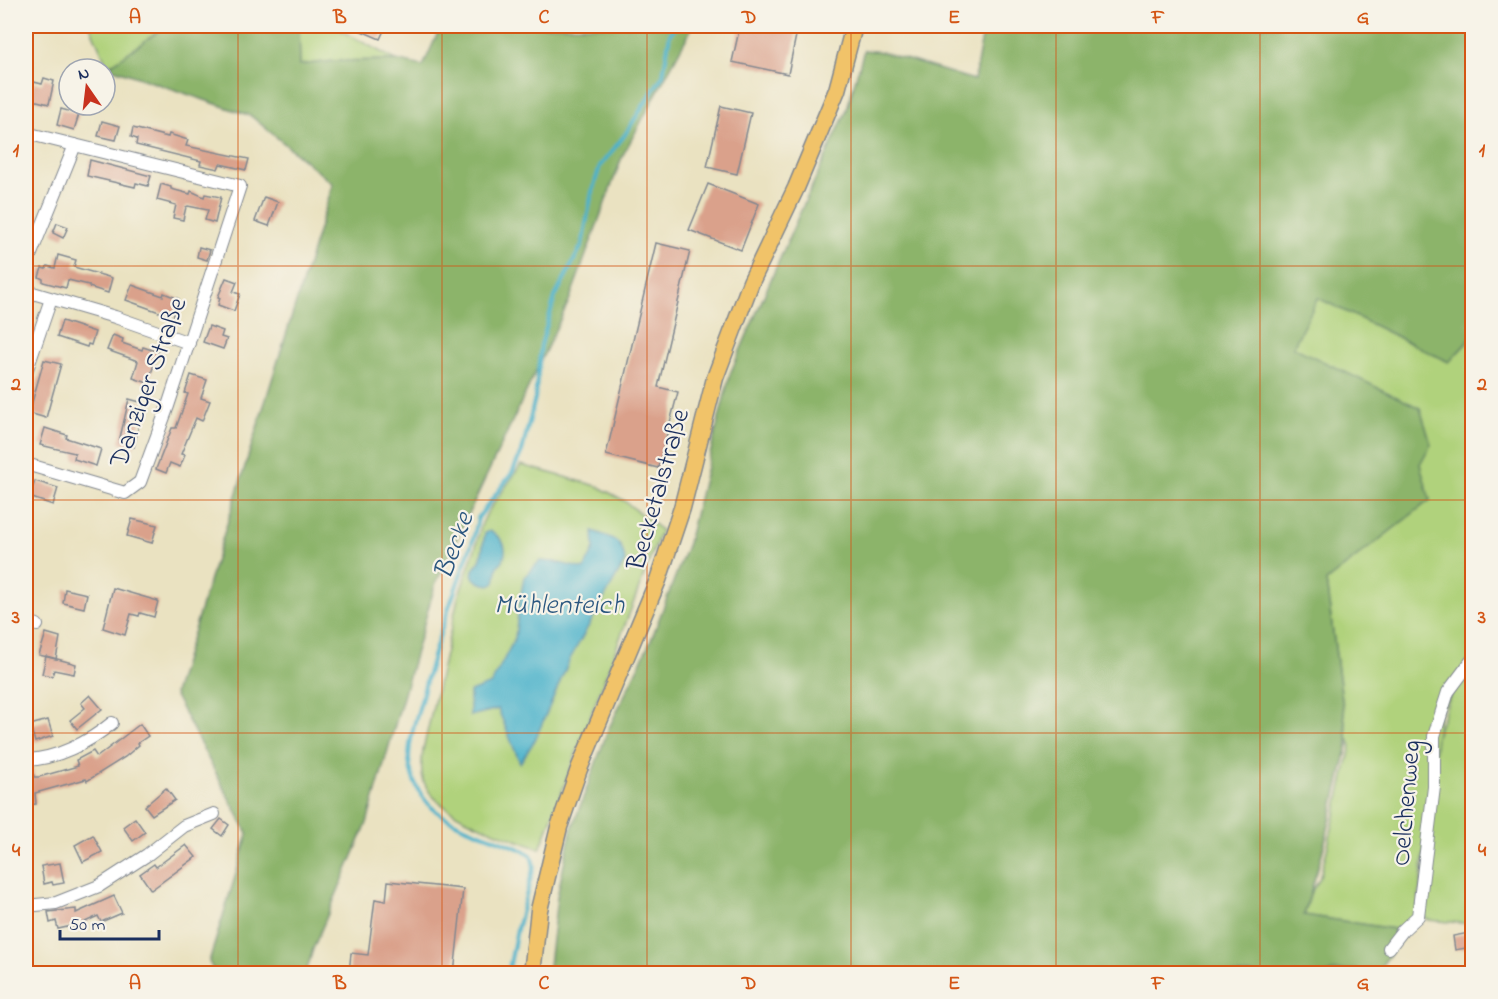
<svg xmlns="http://www.w3.org/2000/svg" width="1498" height="999" font-family="'Indie Flower',sans-serif">
<rect width="100%" height="100%" fill="#f7f3e8"/>
<filter id="ink" filterUnits="userSpaceOnUse"><feTurbulence type="fractalNoise" baseFrequency=".0167" numOctaves="2"/><feDisplacementMap in="SourceGraphic" scale="12" xChannelSelector="R" yChannelSelector="G"/><feConvolveMatrix kernelMatrix="1 2 1 2 8 2 1 2 1" color-interpolation-filters="sRGB"/></filter>
<filter id="wash" filterUnits="userSpaceOnUse"><feTurbulence type="fractalNoise" baseFrequency=".008" numOctaves="4" result="noise"/><feDisplacementMap in="SourceGraphic" scale="24" xChannelSelector="R" yChannelSelector="G"/><feGaussianBlur stdDeviation="1.35" result="paint"/><feColorMatrix in="noise" values="0 0 0 0 0 0 0 0 0 0 0 0 0 0 0 0 0 1.4 0 .05"/><feComposite in="paint" operator="in"/></filter>
<g filter="url(#wash)">
<rect width="100%" height="100%" fill="#eae2c1"/>
<g fill="#b0d27b" stroke="#66806c" stroke-width="1.5">
<polygon points="90,26 166,26 108,67"/>
<polygon points="299,26 333,26 396,60 334,61 300,65"/>
<polygon points="1317,297 1449,362 1472,337 1472,658 1439,713 1417,915 1400,930 1304,915 1311,892 1319,880 1327,850 1351,746 1347,736 1326,581 1430,500 1292,347"/>
<path d="M521,465L597,486L623,500L661,530L540,849C508,836 436,816 424,782C420,772 422,761 423,750L458,598L476,546L481,526L487,513Z"/>
<polygon points="1472,663 1472,924 1428,920 1420,915 1436,736 1452,691"/>
<polygon points="1379,969 1370,973 1326,974 1333,971"/>
</g>
<g fill="#8cb46b" stroke="#547264" stroke-width="1.5">
<polygon points="166,26 193,26 207,35 216,26 299,26 300,65 334,61 396,60 423,66 441,26 693,26 622,157 569,301 435,585 367,823 313,949 306,973 215,973 209,962 248,834 174,694 333,184 251,116 108,67"/>
<polygon points="984,26 1472,26 1472,103 1467,117 1472,119 1472,337 1449,362 1318,298 1293,347 1420,408 1431,444 1420,464 1430,500 1326,581 1348,745 1323,850 1304,915 1400,930 1406,933 1379,969 1333,971 1326,974 548,974 557,897 571,831 608,730 651,640 688,543 730,374 798,217 846,112 864,50 882,52 974,80"/>
</g>
<g fill="#4cb2cb" stroke="#347094" stroke-width="1.5">
<path d="M490,531C501,537 509,546 503,560C499,567 499,561 497,569C496,574 497,578 494,584C487,586 469,582 473,570C475,566 480,563 481,558C483,549 483,541 485,533Z"/>
<path d="M593,531C612,539 622,538 625,561L570,659L535,740L520,763L498,709L470,716V692L491,684L515,638L519,605L524,577L540,561L555,562L584,569L594,549Z"/>
</g>
<g fill="none" stroke-linecap="round" stroke-linejoin="round">
<path stroke="#4cb2cb" stroke-width="4" d="M508,974L517,929L534,866L531,855C501,837 464,832 436,811C421,800 410,777 409,759C409,739 416,719 421,701C434,646 454,593 473,540L478,518L512,473L522,451L535,398L541,345L555,297L582,245L592,192L600,166L624,136L663,75L670,34L676,26"/>
</g>
<g id="blocks">
<g fill="#daa18b">
<polygon points="350,26 386,26 380,39"/>
<polygon points="740,26 798,26 788,74 732,62"/>
<polygon points="44,78 54,81 49,104 29,99 34,82 42,84"/>
<polygon points="721,106 751,113 737,174 707,167"/>
<polygon points="61,109 79,114 74,130 57,125"/>
<polygon points="102,121 120,126 116,140 98,136"/>
<polygon points="133,128 168,137 169,134 188,140 186,146 249,159 246,170 220,164 218,169 200,165 201,161 136,145 137,139 131,137"/>
<polygon points="90,160 151,176 148,186 136,183 135,187 87,176"/>
<polygon points="161,184 171,187 171,189 190,194 191,191 204,197 205,194 221,197 215,223 205,220 208,210 188,206 186,207 183,220 173,218 176,205 157,200"/>
<polygon points="708,184 759,204 741,250 689,230"/>
<polygon points="264,197 278,202 269,226 255,221"/>
<polygon points="57,223 68,227 63,238 53,233"/>
<polygon points="656,243 690,251 658,387 678,392 658,468 606,455"/>
<polygon points="199,247 210,250 207,260 197,257"/>
<polygon points="58,255 76,260 74,267 112,278 108,293 89,287 89,285 68,280 66,288 43,282 43,279 39,277 42,268 46,269 47,266 55,268"/>
<polygon points="226,278 237,282 233,292 240,294 234,311 218,305 220,298 218,297"/>
<polygon points="132,285 163,296 164,293 179,299 173,317 126,300"/>
<polygon points="62,321 95,332 91,345 88,344 87,347 57,337"/>
<polygon points="209,326 223,331 221,337 227,339 223,349 203,342"/>
<polygon points="113,335 123,339 122,343 142,350 143,347 158,352 148,383 133,378 138,361 107,350"/>
<polygon points="44,360 61,364 46,418 29,413"/>
<polygon points="191,375 207,380 201,398 210,401 202,421 196,418 181,454 185,455 180,467 170,463 166,473 156,469 172,428 176,428 188,394 185,393"/>
<polygon points="129,399 144,403 134,447 119,442"/>
<polygon points="45,428 67,435 66,438 101,449 96,466 74,459 75,453 40,445"/>
<polygon points="35,481 58,488 53,505 29,497"/>
<polygon points="132,519 157,525 152,543 127,536"/>
<polygon points="113,588 158,601 154,617 140,613 139,616 131,614 125,635 103,628"/>
<polygon points="65,589 87,594 84,608 63,603"/>
<polygon points="46,633 60,637 56,659 39,655"/>
<polygon points="46,656 76,664 74,674 54,670 52,676 42,674"/>
<polygon points="90,695 102,709 77,729 70,720 85,708 81,703"/>
<polygon points="48,720 53,736 35,742 30,725"/>
<polygon points="140,724 148,736 138,743 139,745 125,757 87,781 86,779 35,793 36,804 26,805 26,770 33,770 34,777 39,777 78,766 76,760 93,751 97,757"/>
<polygon points="166,788 175,800 152,815 145,806"/>
<polygon points="135,818 145,832 133,841 123,827"/>
<polygon points="221,819 229,825 222,836 213,829"/>
<polygon points="93,835 102,852 83,862 75,845"/>
<polygon points="186,845 196,857 151,890 140,874 154,864 156,867"/>
<polygon points="60,863 64,883 53,885 52,882 44,884 41,866"/>
<polygon points="388,881 463,889 454,974 349,974 351,953 368,955 375,899 386,901"/>
<polygon points="114,896 122,913 101,922 98,916 72,928 72,926 58,929 56,921 50,923 48,912 76,909 76,913"/>
<polygon points="1469,933 1472,947 1455,950 1453,936"/>
</g>
</g>
</g>
<g filter="url(#ink)">
<use href="#blocks" fill-opacity="0" stroke="#828890" stroke-width="1.5"/>
<g fill="none" stroke-linecap="round" stroke-linejoin="round">
<defs>
<g id="minor">
<polyline points="26,133 240,186 168,406 140,482 125,493 26,464"/>
<polyline points="26,266 75,145"/>
<polyline points="26,291 115,317 189,343"/>
<polyline points="26,372 51,299"/>
<polyline points="26,621 37,625"/>
<path d="M26,760C56,759 88,743 112,723"/>
<polyline points="26,906 56,903 99,886 147,855 184,826 214,814"/>
<polyline points="1389,948 1403,930 1418,916 1434,787 1434,736 1448,692 1472,660"/>
</g>
<polyline id="major" points="532,974 539,910 559,827 579,769 658,580 682,508 715,378 751,282 796,188 837,90 854,26"/>
</defs>
<use href="#minor" stroke="#828890" stroke-width="14"/>
<use href="#major" stroke="#828890" stroke-width="19"/>
<use href="#minor" stroke="#fff" stroke-width="12"/>
<use href="#major" stroke="#f1c369" stroke-width="16"/>
</g>
</g>
<path fill="none" stroke="#d45514" stroke-width="1.5" stroke-opacity="0.55" d="M238,26V974M442,26V974M647,26V974M851,26V974M1056,26V974M1260,26V974M26,266H1472M26,500H1472M26,733H1472"/>
<g text-anchor="middle" stroke-width="4.5" stroke-linejoin="round" paint-order="stroke">
<g font-size="27" fill="#1b2f5e" stroke="#f7f3e8">
<text transform="translate(147 382) rotate(-70)" y="9">Danziger Straße</text>
<text transform="translate(657 489) rotate(-74)" y="9">Becketalstraße</text>
<text transform="translate(1405 803) rotate(-85)" y="9">Oelchenweg</text>
</g>
<g font-size="28" font-style="italic" fill="#2a567f" stroke="#f7f3e8">
<text transform="translate(452 545) rotate(-70)" y="10">Becke</text>
<text x="559" y="613">Mühlenteich</text>
</g>
</g>
<rect width="1498" height="999" fill="none" stroke="#f7f3e8" stroke-width="66"/>
<g transform="translate(87 87) rotate(346)"><circle r="28" fill="#f7f3e8" stroke="#9fa5b1" stroke-width="1.5"/>
<path d="M0-4.5L10 22L0 15L-10 22Z" fill="#c8321e"/>
<text y="-9" font-size="16" font-weight="bold" text-anchor="middle" fill="#1b2f5e">N</text>
</g>
<path d="M60 930v9h99v-9" fill="none" stroke="#1b2f5e" stroke-width="3"/>
<text x="69" y="930" font-size="18" fill="#1b2f5e" stroke="#f7f3e8" stroke-width="4.5" paint-order="stroke">50 m</text>
<rect x="33" y="33" width="1432" height="933" fill="none" stroke="#d45514" stroke-width="2"/>
<g font-size="20" text-anchor="middle" font-weight="bold" fill="#d45514">
<text x="135" y="23">A</text>
<text x="340" y="23">B</text>
<text x="544" y="23">C</text>
<text x="749" y="23">D</text>
<text x="954" y="23">E</text>
<text x="1158" y="23">F</text>
<text x="1363" y="23">G</text>
<text x="16" y="156">1</text>
<text x="1482" y="156">1</text>
<text x="16" y="390">2</text>
<text x="1482" y="390">2</text>
<text x="16" y="623">3</text>
<text x="1482" y="623">3</text>
<text x="16" y="856">4</text>
<text x="1482" y="856">4</text>
<text x="135" y="989">A</text>
<text x="340" y="989">B</text>
<text x="544" y="989">C</text>
<text x="749" y="989">D</text>
<text x="954" y="989">E</text>
<text x="1158" y="989">F</text>
<text x="1363" y="989">G</text>
</g>
</svg>
